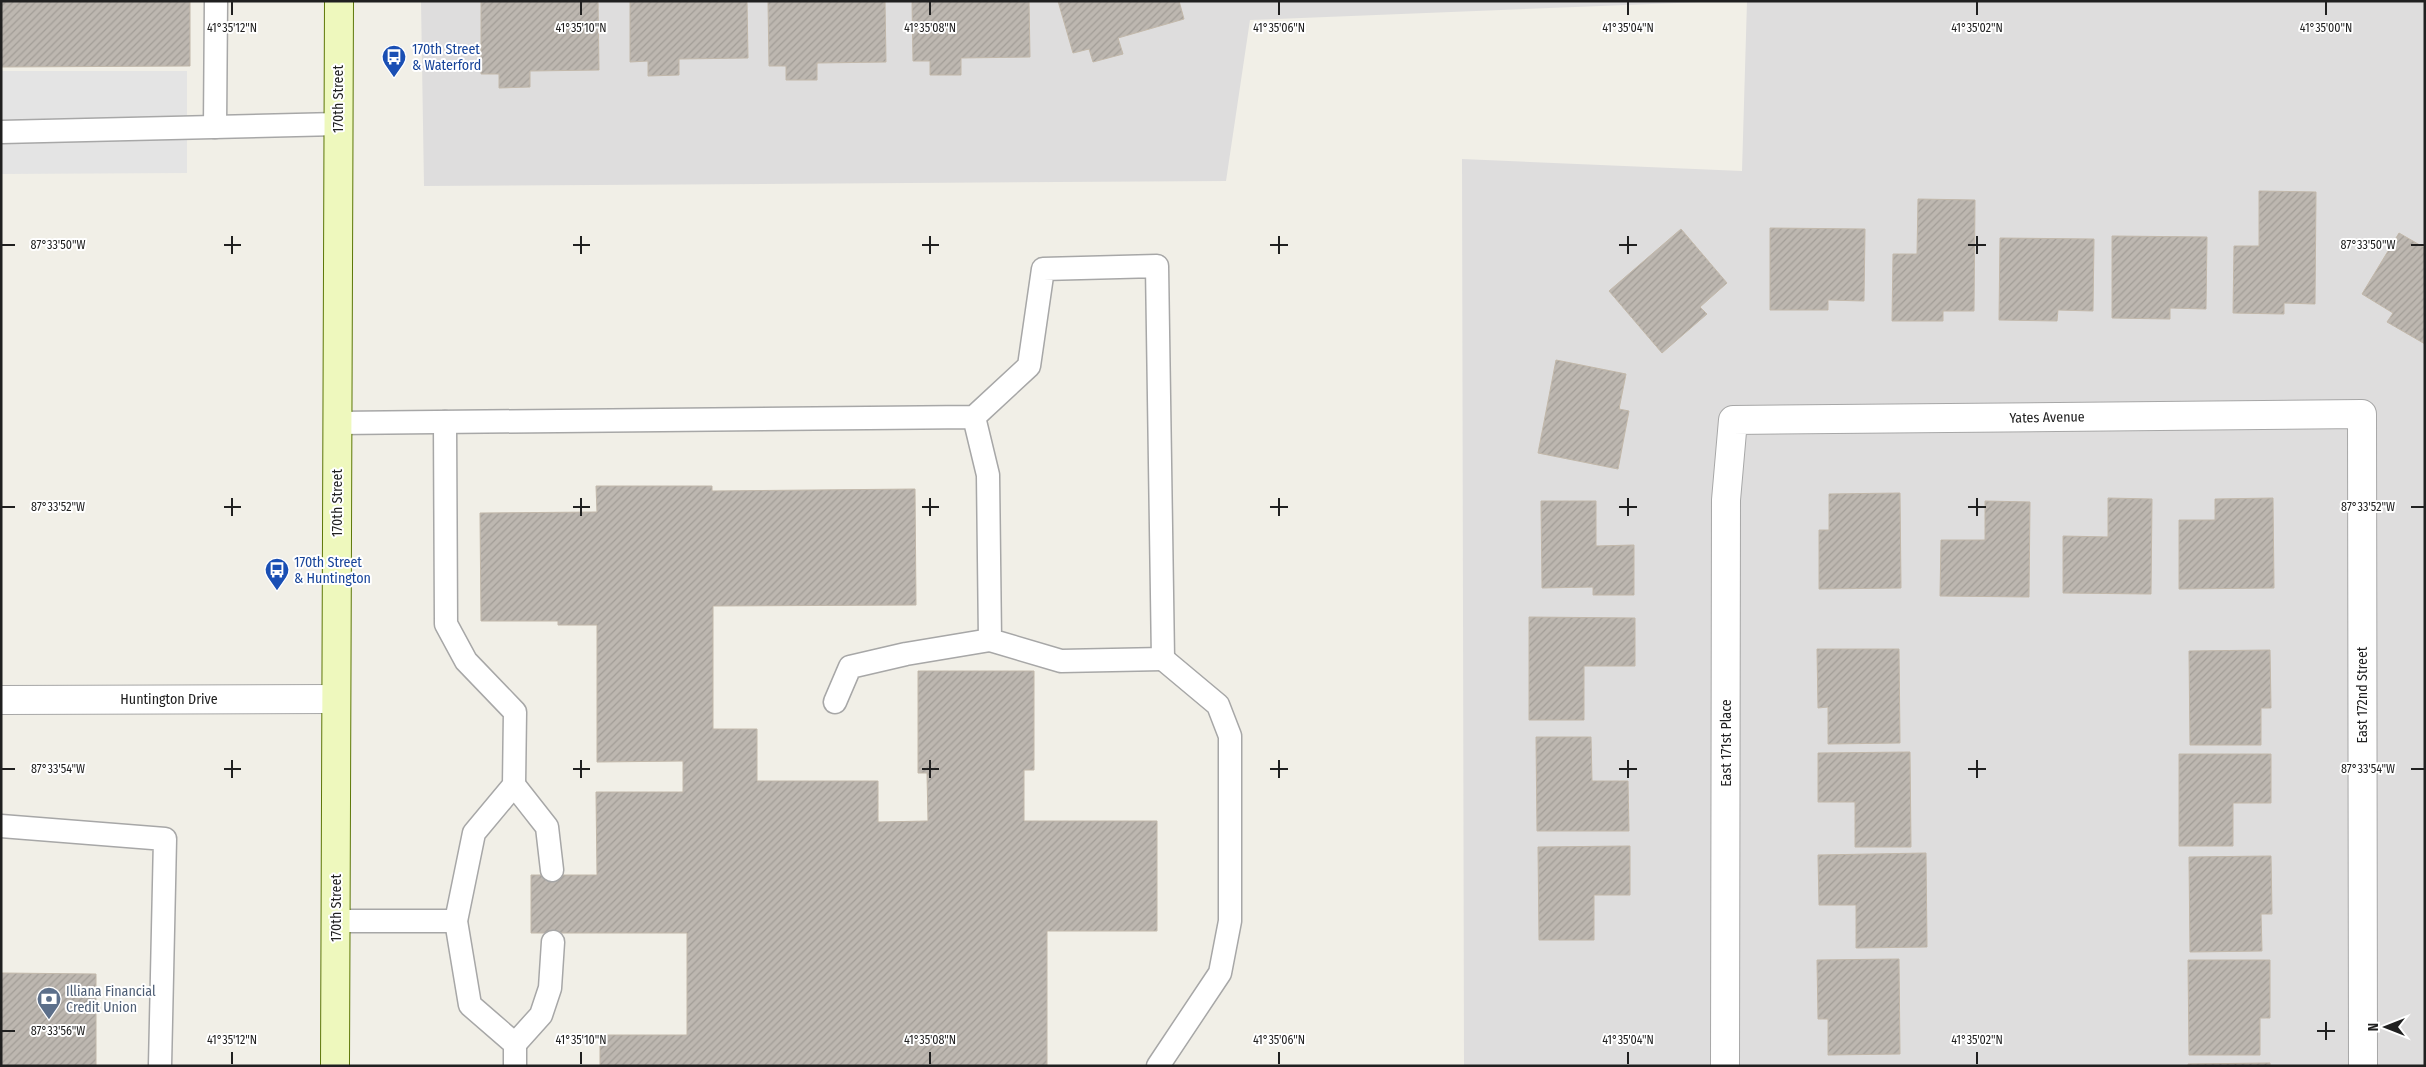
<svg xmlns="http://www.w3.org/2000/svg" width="2426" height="1067" font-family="'Fira Sans Condensed',sans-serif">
<defs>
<pattern id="building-hatch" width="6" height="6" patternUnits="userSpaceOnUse" patternTransform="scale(1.25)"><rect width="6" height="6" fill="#bdb7b0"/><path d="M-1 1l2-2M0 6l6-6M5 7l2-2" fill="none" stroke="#a29d97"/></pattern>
</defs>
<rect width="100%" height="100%" fill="#f1efe7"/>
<g fill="#dedddd">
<polygon points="421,1 1728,1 1250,20 1226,181 424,186"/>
<polygon points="1747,1 2425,1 2425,1066 1464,1066 1462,159 1742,171"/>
</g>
<polygon fill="#e4e4e4" points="1,71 187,71 187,173 1,174"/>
<g fill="url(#building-hatch)" stroke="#c2b8aa">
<polygon points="1,1 190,1 190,66 1,67"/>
<polygon points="481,1 598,1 599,70 530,71 530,87 499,88 499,74 481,74"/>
<polygon points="630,1 747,1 748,58 679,59 679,75 648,76 648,61 630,62"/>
<polygon points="768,1 885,1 886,62 817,63 817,80 786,80 786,66 769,66"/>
<polygon points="912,1 1029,1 1030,57 961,58 961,75 930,75 930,61 913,61"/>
<polygon points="1058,1 1179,1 1184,19 1118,38 1123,54 1093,62 1089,49 1073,53"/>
<polygon points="2259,191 2316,192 2315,304 2284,303 2284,314 2233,313 2234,246 2259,246"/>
<polygon points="1918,199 1975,200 1974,311 1943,311 1943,321 1892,321 1893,254 1917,254"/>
<polygon points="1770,228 1865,229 1864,301 1828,300 1828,310 1770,310"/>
<polygon points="1681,229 1727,283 1700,307 1707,314 1662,353 1609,291"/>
<polygon points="2399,233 2425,248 2425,344 2387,322 2393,313 2362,294"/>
<polygon points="2112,236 2207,237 2206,309 2170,308 2170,319 2112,318"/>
<polygon points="2000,238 2094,239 2093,311 2058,310 2057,321 1999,320"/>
<polygon points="1556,360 1626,374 1619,409 1629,411 1618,469 1538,453"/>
<polygon points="596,486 712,486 712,491 915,489 916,605 713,606 713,729 757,729 757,781 878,781 878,822 928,821 927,773 918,773 918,671 1034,671 1034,770 1024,770 1024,821 1157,821 1157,931 1047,931 1047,1066 600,1066 600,1035 687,1035 687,933 531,933 531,875 597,875 596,792 683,792 683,761 597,762 597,625 558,625 558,621 481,621 480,513 597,512"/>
<polygon points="1900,493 1901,588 1819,589 1819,530 1829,530 1829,494"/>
<polygon points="2108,498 2152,499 2151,594 2063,593 2063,536 2108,537"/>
<polygon points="2273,498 2274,588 2179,589 2179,520 2215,520 2215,499"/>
<polygon points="1541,501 1596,501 1596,546 1634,545 1634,595 1593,595 1593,587 1542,588"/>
<polygon points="1985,501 2030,502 2029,597 1940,596 1941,540 1985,540"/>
<polygon points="1529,617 1635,618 1635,666 1584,666 1584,720 1529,720"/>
<polygon points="1817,649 1899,649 1900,743 1828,744 1828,707 1818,708"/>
<polygon points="2270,650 2271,708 2261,708 2261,745 2190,745 2189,651"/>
<polygon points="1536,737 1591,737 1592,781 1628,781 1629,831 1537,831"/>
<polygon points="1910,752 1911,847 1855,847 1855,802 1818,802 1818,753"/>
<polygon points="2179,754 2271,754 2271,803 2233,803 2233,846 2179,846"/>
<polygon points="1630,846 1630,895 1594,895 1594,940 1539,940 1538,847"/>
<polygon points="1926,853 1927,947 1856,948 1856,905 1819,905 1818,855"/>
<polygon points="2271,856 2272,914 2261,914 2262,951 2190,952 2189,857"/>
<polygon points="1899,959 1900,1054 1828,1055 1828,1019 1818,1019 1817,960"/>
<polygon points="2188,960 2270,960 2270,1018 2260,1018 2260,1055 2189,1055"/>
<polygon points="1,973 96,974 96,1066 1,1066"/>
<polygon points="2270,1063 2270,1066 2188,1066 2188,1064"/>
</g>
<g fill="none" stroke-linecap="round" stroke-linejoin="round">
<defs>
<g id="lane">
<polyline points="215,127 216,1"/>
<polyline points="1,132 338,124"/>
<polyline points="445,422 446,624 466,661 515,712 514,785 474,833 456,921 470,1005 515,1044 515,1066"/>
<polyline points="337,423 974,417 1029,366 1043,269 1157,266 1163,659 1061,661 990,640 988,475 974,417"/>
<polyline points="835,702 850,667 906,654 990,640"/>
<polyline points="514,785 547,827 552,870"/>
<polyline points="1,826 165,839 160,1066"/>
<polyline points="336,921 456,921"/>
<polyline points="515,1044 541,1015 550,988 553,942"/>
<polyline points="1158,1066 1220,973 1230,921 1230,736 1218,705 1163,659"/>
</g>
<g id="street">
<polyline points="1,700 336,699"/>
<polyline points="1725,1066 1726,500 1733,420 2362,414 2363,1066"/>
</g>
<polyline id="secondary" points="335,1066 339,1"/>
</defs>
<use href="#lane" stroke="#a7a7a7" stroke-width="25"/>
<use href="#street" stroke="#a7a7a7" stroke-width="30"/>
<use href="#secondary" stroke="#5d7708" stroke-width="30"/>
<use href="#lane" stroke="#fff" stroke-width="22"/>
<use href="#street" stroke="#fff" stroke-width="28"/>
<use href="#secondary" stroke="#eef8bd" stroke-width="28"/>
</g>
<path fill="none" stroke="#202020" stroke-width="2" d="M232,2V15M581,2V15M930,2V15M1279,2V15M1628,2V15M1977,2V15M2326,2V15M232,236V254M581,236V254M930,236V254M1279,236V254M1628,236V254M1977,236V254M2,245H15M224,245H241M573,245H590M922,245H939M1270,245H1288M1619,245H1637M1968,245H1986M2411,245H2424M232,498V516M581,498V516M930,498V516M1279,498V516M1628,498V516M1977,498V516M2,507H15M224,507H241M573,507H590M922,507H939M1270,507H1288M1619,507H1637M1968,507H1986M2411,507H2424M232,760V778M581,760V778M930,760V778M1279,760V778M1628,760V778M1977,760V778M2,769H15M224,769H241M573,769H590M922,769H939M1270,769H1288M1619,769H1637M1968,769H1986M2411,769H2424M2326,1022V1040M2,1031H15M2317,1031H2335M232,1052V1064M581,1052V1064M930,1052V1064M1279,1052V1064M1628,1052V1064M1977,1052V1064"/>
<defs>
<symbol id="bus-pin" viewBox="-11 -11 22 30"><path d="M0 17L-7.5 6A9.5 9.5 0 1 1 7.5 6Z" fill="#1a4fb4" stroke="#fff"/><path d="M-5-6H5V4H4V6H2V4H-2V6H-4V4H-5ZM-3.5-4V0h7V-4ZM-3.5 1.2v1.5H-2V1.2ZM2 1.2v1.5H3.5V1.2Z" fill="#fff"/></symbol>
<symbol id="bank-pin" viewBox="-11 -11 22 30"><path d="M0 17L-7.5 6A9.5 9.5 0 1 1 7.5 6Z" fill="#5c6f8a" stroke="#fff"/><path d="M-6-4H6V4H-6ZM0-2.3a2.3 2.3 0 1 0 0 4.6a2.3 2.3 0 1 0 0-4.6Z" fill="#fff"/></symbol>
</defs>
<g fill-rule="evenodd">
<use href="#bus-pin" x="380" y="43" width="28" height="38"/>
<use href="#bus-pin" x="263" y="556" width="28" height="38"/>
<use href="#bank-pin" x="35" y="985" width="28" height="38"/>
</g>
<g text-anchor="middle" stroke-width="4" stroke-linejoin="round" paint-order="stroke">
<g font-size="14" fill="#164399" stroke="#fff" text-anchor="start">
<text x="412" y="54">170th Street<tspan x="412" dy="16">&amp; Waterford</tspan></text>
<text x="294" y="567">170th Street<tspan x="294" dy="16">&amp; Huntington</tspan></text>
</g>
<g font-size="14" fill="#202020" stroke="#fff">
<text transform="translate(338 99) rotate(-90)" y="5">170th Street</text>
<text transform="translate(2047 417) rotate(-1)" y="5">Yates Avenue</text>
<text transform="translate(337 503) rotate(-90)" y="5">170th Street</text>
<text transform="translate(2362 695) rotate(-90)" y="5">East 172nd Street</text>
<text x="169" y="704">Huntington Drive</text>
<text transform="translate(1726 743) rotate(-90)" y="5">East 171st Place</text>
<text transform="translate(336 908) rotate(-90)" y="5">170th Street</text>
</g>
<g font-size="14" fill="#4e5e75" stroke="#fff" text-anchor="start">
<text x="66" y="996">Illiana Financial<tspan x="66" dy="16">Credit Union</tspan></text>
</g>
</g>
<g font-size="12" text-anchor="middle" fill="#202020" stroke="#fff" stroke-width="4" stroke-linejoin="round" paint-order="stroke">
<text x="232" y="32">41°35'12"N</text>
<text x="581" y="32">41°35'10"N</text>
<text x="930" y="32">41°35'08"N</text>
<text x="1279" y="32">41°35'06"N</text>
<text x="1628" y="32">41°35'04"N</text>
<text x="1977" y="32">41°35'02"N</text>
<text x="2326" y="32">41°35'00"N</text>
<text x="2368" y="249">87°33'50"W</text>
<text x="58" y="249">87°33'50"W</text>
<text x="2368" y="511">87°33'52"W</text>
<text x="58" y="511">87°33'52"W</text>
<text x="2368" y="773">87°33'54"W</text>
<text x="58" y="773">87°33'54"W</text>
<text x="58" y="1035">87°33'56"W</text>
<text x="232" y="1044">41°35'12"N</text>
<text x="581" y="1044">41°35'10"N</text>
<text x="930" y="1044">41°35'08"N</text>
<text x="1279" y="1044">41°35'06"N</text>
<text x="1628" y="1044">41°35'04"N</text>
<text x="1977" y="1044">41°35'02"N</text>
</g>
<rect width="2426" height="1067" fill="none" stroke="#202020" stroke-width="5"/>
<g transform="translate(2386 1027) rotate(270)" stroke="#ffffff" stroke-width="4" paint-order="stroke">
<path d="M0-4L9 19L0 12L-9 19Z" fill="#202020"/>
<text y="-8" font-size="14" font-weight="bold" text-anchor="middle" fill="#202020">N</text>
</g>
</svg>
